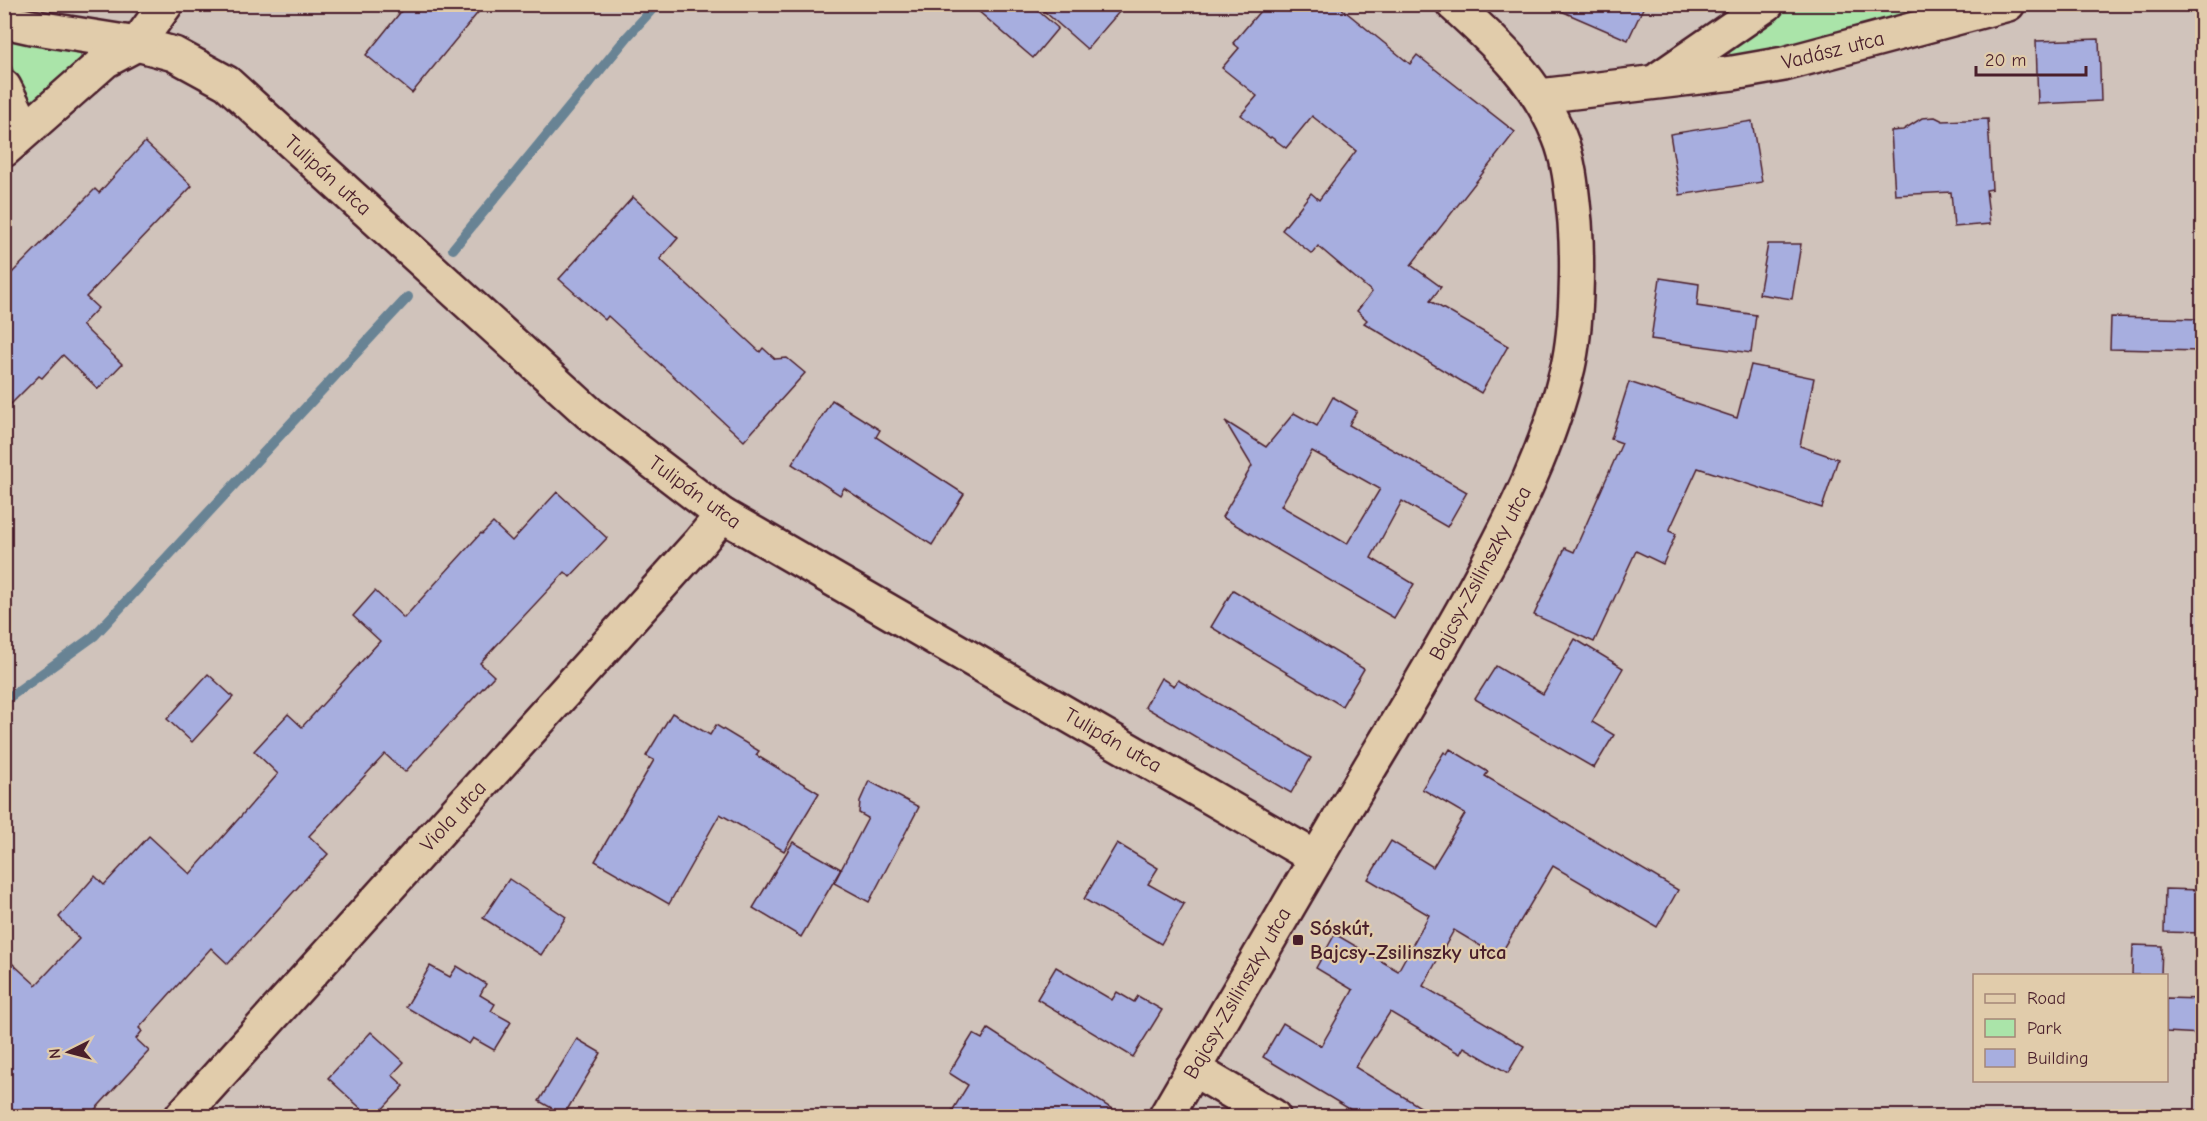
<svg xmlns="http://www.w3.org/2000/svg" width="2207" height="1121" font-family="'Comic Neue',sans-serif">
<rect width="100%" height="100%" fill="#d0c3bb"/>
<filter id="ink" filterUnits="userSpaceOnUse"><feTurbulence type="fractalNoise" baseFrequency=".0167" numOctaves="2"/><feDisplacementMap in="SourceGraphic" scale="12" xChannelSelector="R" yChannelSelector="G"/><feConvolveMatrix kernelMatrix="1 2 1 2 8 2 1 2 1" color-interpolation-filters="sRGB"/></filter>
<g filter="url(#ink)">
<g fill="#aae4a9" stroke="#7a826a" stroke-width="1.5">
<polygon points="1782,5 1958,5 1778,53 1731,57 1729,52 1730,47"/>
<polygon points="4,34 77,48 81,56 79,65 39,100 32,101 27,97 5,54"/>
</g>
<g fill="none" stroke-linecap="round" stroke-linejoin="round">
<g stroke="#678394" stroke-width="10">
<polyline points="453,249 628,36 657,4"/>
<polyline points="4,701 94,636 408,297"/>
</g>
</g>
<g fill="#a7aedf" stroke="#4a1f2b" stroke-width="1.5" fill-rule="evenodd">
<polygon points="407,4 485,4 412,93 366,55"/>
<polygon points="970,4 1030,4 1058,28 1033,58"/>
<polygon points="1036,4 1126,4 1087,49"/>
<polygon points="1266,4 1336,4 1410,64 1417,55 1515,132 1411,265 1441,287 1430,301 1508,346 1481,393 1364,323 1367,320 1357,311 1372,292 1318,246 1312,254 1282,230 1311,193 1319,200 1356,151 1312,116 1286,148 1271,137 1270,138 1241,115 1257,96 1222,68 1239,48 1233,43"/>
<polygon points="1545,4 1645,4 1628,40"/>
<polygon points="2099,39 2101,101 2038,104 2036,41"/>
<polygon points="1935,117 1943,121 1988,119 1992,189 1986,190 1990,224 1954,227 1951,192 1895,195 1891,131 1903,130 1922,118"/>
<polygon points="1752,121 1762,182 1680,195 1670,134"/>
<polygon points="145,142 192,186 86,297 98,308 82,325 122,364 98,389 63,355 42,378 39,376 4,411 4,281 95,189 99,193"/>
<polygon points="633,197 678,238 660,259 760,352 763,348 775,359 787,358 805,373 744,441 608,316 605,320 559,279"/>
<polygon points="1768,244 1801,244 1792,299 1759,294"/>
<polygon points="1660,278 1699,284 1697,306 1756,315 1751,353 1651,339"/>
<polygon points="2111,317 2202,319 2202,351 2110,349"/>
<polygon points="1751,365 1814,378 1800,446 1838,459 1822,508 1698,468 1669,531 1676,534 1663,564 1636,551 1594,642 1534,615 1565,548 1574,552 1622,443 1611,439 1629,382 1737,418"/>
<path d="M1333,397L1357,411L1349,425L1467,492L1447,527L1402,501L1371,558L1414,584L1394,618L1222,517L1252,466L1225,421L1266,447L1294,413L1317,426ZM1312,451L1380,489L1347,544L1281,506Z"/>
<polygon points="832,400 880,430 876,437 964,494 932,545 844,488 840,495 792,464"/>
<polygon points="557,492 607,538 570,577 565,572 480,663 494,676 405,772 385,754 309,836 328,854 228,964 211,948 139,1028 142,1031 136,1039 149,1051 89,1116 20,1116 4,1103 4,956 36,985 79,939 59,917 95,876 104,885 149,836 190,874 278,774 254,751 288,714 302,727 380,641 353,616 375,591 404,618 481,533 482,534 493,523 512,541"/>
<polygon points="1233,590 1364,669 1342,706 1211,627"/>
<polygon points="1575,639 1623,668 1592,722 1614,735 1594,768 1475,699 1496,666 1543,694"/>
<polygon points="208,674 233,697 192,742 167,719"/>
<polygon points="1161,678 1174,686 1178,680 1311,758 1291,793 1145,707"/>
<polygon points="672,713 710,735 716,725 759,751 756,755 819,793 784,851 720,814 669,904 595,861 654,760 646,756"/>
<polygon points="1450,749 1488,772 1485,776 1678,890 1657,927 1553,866 1499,957 1454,930 1423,986 1524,1046 1508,1073 1464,1047 1460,1054 1390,1012 1355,1067 1435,1116 1361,1116 1263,1057 1283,1023 1321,1046 1353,990 1316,968 1335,934 1398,971 1429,915 1368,879 1391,841 1433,867 1465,814 1422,789 1444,752 1447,754"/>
<polygon points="869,781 919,807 869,902 834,883 868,818 859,813 860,801"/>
<polygon points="793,842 841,869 801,937 753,908"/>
<polygon points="1117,843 1158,868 1148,884 1184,904 1161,944 1084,899"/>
<polygon points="509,879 566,917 541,955 483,918"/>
<polygon points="2165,889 2202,890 2202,933 2164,932"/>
<polygon points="2133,945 2162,946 2161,975 2132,975"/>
<polygon points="430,966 450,977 457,966 486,984 480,995 495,1004 491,1011 511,1022 494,1050 473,1038 469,1044 406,1007"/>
<polygon points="1056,967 1112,1000 1117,992 1134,1002 1138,996 1162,1010 1133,1057 1037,999"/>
<polygon points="2166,998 2202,999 2202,1034 2166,1032"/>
<polygon points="988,1029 1123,1116 949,1116 968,1085 949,1073 973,1034 982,1039"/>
<polygon points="371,1032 404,1062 392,1075 404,1086 376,1116 369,1116 328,1078"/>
<polygon points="577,1039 601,1053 564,1115 539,1101"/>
</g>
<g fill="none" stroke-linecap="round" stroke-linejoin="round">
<defs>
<g id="minor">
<polyline points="4,21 31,27 137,44 174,54 227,83 589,413 722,515 1316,858"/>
<polyline points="1660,78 1767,4"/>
<polyline points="4,87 26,130"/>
<polyline points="1540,96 1733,73 1784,64 2008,4"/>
<polyline points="4,150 105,61 137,44 166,4"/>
<polyline points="1193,1069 1273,1116"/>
<polyline points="182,1116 700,542 722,515"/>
<path d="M1166,1116C1225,1014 1284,912 1344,811C1389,735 1436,660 1478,582C1515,514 1550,443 1568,367C1577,327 1578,263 1575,222C1572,194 1570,162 1559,136C1536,79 1498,45 1453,4"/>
</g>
</defs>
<use href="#minor" stroke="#4a1f2b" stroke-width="38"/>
<use href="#minor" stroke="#e1ccab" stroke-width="33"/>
</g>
</g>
<rect fill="#4a1f2b" stroke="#e1ccab" stroke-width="2" x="1292" y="934" width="12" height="12" rx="3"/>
<g text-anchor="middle" stroke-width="4.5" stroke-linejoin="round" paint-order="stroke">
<g font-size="21" fill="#4a1f2b" stroke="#e1ccab">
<text transform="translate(1833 50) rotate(-14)" y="7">Vadász utca</text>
<text transform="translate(328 175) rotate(42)" y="7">Tulipán utca</text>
<text transform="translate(695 492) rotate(36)" y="7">Tulipán utca</text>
<text transform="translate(1480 573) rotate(-62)" y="7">Bajcsy-Zsilinszky utca</text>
<text transform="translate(1113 740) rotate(30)" y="7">Tulipán utca</text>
<text transform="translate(453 816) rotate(-48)" y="7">Viola utca</text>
<text transform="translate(1237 993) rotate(-60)" y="7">Bajcsy-Zsilinszky utca</text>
</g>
<g font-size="21" font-weight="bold" fill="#4a1f2b" stroke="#e1ccab" text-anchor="start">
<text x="1310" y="935">Sóskút,<tspan x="1310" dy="24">Bajcsy-Zsilinszky utca</tspan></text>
</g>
</g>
<rect width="2207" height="1121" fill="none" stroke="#e1ccab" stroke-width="24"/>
<rect x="12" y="12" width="2183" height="1097" fill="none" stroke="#4a1f2b" stroke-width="2" filter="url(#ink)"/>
<rect x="1973" y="974" width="195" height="108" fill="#e1ccab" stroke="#a58778" stroke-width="1.5"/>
<rect x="1985" y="994" width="30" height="9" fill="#e1ccab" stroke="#a58778" stroke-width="1.5"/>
<text x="2027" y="1004" font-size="18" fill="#4a1f2b">Road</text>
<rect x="1985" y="1019" width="30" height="18" fill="#aae4a9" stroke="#a58778" stroke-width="1.5"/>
<text x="2027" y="1034" font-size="18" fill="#4a1f2b">Park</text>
<rect x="1985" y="1049" width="30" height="18" fill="#a7aedf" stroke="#a58778" stroke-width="1.5"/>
<text x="2027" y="1064" font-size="18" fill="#4a1f2b">Building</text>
<g transform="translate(69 1052) rotate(264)" stroke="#e1ccab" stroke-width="4.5" paint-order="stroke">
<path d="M0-4.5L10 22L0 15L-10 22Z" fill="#4a1f2b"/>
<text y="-9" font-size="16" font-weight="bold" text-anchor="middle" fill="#4a1f2b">N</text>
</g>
<path d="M1976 66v9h110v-9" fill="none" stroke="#4a1f2b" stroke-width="3"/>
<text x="1985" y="66" font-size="18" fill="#4a1f2b" stroke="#e1ccab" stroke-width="4.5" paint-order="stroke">20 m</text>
</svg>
